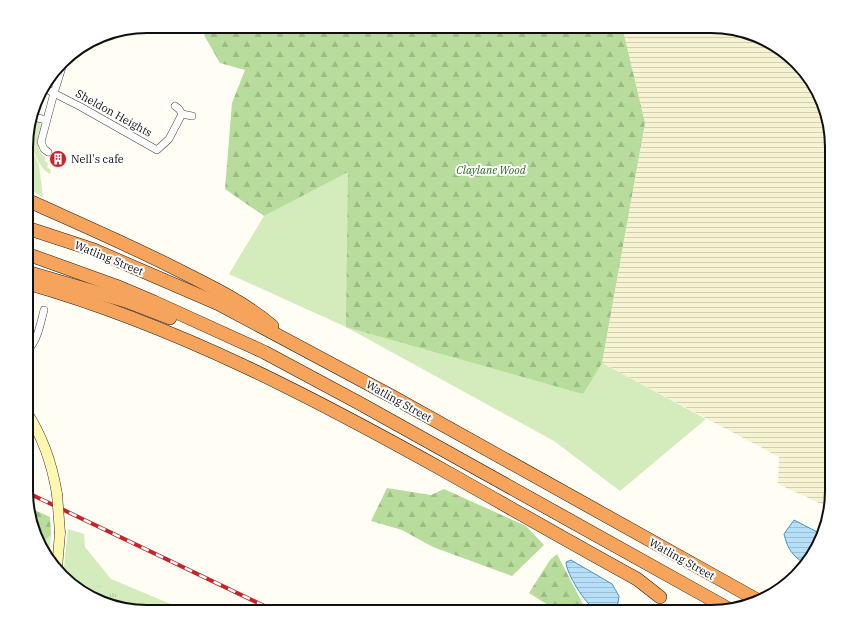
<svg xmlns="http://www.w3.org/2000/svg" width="858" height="638" font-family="'IBM Plex Serif',serif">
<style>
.farmland{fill:url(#farmland-rules)}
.grass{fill:#d4ebbc}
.forest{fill:url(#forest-firs)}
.park{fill:url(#park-tufts)}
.water{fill:url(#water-rules);stroke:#3d94d0}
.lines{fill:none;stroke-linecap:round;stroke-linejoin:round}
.street-casing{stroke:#434343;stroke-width:8}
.secondary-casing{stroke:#323232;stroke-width:11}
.highway-casing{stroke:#212121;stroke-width:14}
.street{stroke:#fff;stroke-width:7}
.secondary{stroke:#fff7af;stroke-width:10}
.highway{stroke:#f6a35b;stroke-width:13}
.rail-casing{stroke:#c4252b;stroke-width:4}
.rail{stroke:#fff;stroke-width:2.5;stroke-dasharray:8;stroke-linecap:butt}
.secondary-bridge-casing{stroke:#323232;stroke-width:11;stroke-linecap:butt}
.secondary-bridge{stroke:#fff7af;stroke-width:10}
.labels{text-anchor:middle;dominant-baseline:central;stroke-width:4;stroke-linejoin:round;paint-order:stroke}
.street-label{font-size:11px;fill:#101010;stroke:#fff}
.poi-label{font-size:11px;fill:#101010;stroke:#fff;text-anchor:start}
.park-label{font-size:11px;font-style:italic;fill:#2d6a1e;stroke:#fff}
.rim{fill:none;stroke:#101010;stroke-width:2}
</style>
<defs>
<pattern id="farmland-rules" width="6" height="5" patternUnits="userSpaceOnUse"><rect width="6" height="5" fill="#f6f3d3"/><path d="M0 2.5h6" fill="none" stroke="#d2cfb4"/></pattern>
<pattern id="forest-firs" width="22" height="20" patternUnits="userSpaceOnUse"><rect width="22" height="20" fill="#b7dc9b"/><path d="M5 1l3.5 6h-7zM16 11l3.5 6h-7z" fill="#9cbc84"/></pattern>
<pattern id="park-tufts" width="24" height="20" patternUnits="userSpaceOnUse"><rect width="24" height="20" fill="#d4ebbc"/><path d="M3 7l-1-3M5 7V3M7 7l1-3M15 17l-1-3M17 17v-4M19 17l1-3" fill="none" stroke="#b5c8a1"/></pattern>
<pattern id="water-rules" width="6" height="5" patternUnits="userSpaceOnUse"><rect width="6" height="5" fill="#b7dff7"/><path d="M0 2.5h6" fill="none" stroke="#9cbed3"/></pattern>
</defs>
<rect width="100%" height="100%" fill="#fffdf4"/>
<polygon class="farmland" points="622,26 718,26 757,35 790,56 820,94 832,147 832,499 830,508 778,484 779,457 602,363 645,123"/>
<g class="grass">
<polygon points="60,65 54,82 50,85 45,84"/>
<path d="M35 107 38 114 36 120C51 128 29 146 45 157V161L48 163 47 167 51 170 50 174C37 168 28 139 29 126 30 120 33 113 35 107Z"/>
<polygon points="28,129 32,150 39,165 43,197 27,188"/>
<polygon points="348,171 582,394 602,363 706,419 620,491 554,441 346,327 229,274 264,216"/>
<polygon points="68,529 84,534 85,547 111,579 190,612 140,612 101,603 68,582 63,576"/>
<polygon points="51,535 49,559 38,543 41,544"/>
</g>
<g class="forest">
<polygon points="213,26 622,26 645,123 602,363 583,394 346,327 348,172 264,216 225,189 232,103 245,70 220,63 204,35"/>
<polygon points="387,488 431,495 444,489 526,526 544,545 512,576 433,547 402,530 371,521"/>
<polygon points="28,507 50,517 51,535 41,544 38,543"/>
<polygon points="557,554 587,612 559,612 529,593 550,560"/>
</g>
<polygon class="park" points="67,581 110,588 167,612 140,612 101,603"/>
<g class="water">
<path d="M794 520 823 535 806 565C792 555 788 550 784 534Z"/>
<path d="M571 560 612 584 619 596 618 603 614 608C608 610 601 612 595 609 586 605 566 573 566 562Z"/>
</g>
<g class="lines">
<g class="street-casing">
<g id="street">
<polyline points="42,87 81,107 157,150 169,139 182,114 179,109 175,106"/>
<polyline points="182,114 192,116"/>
<polyline points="38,118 46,120"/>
<polyline points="48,152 44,149 41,142 54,93 64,61"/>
<path d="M27 351C38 340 40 325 44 310"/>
</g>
</g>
<g class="secondary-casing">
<g id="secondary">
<path d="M26 411C43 437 52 463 57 494"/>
<polyline points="57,568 60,533"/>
</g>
</g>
<g class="highway-casing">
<g id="highway">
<path d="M27 200C80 224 134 247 186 274 216 289 246 304 272 326"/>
<polyline points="27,228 94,250 219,304 393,397 759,601"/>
<polyline points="27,254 116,286 154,302 264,352 359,403 727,608"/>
<polyline points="27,272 126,301 170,318"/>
<path d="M27 283C178 326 316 399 452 475 514 510 575 545 637 579L660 597"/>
</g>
</g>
<use href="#street" class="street"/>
<use href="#secondary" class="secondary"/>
<use href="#highway" class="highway"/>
<g class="rail-casing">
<polyline id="rail" points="26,492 277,612"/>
</g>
<use href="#rail" class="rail"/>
<g class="secondary-bridge-casing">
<polyline id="secondary-bridge" points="57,494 60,533"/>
</g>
<use href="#secondary-bridge" class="secondary-bridge"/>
</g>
<defs>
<g id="building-disc" transform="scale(0.9)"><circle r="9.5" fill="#c4252b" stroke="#fff"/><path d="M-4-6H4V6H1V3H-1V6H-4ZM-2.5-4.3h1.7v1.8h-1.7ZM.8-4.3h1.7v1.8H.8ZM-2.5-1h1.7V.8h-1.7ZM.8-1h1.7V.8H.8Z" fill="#fff"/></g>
</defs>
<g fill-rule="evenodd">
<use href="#building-disc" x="58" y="159"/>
</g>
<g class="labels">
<g class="street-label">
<text transform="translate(114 113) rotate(29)">Sheldon Heights</text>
<text transform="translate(109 258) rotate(22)">Watling Street</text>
<text transform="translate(399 401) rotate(29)">Watling Street</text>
<text transform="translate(682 559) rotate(29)">Watling Street</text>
</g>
<g class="poi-label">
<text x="71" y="159">Nell's cafe</text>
</g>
<g class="park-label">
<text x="491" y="170">Claylane Wood</text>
</g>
</g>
<path d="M0 0H858V638H0ZM147 33H711A114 114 0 0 1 825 147V491A114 114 0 0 1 711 605H147A114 114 0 0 1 33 491V147A114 114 0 0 1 147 33Z" fill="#fff" fill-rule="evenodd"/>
<path class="rim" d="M147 33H711A114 114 0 0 1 825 147V491A114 114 0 0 1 711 605H147A114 114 0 0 1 33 491V147A114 114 0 0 1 147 33Z"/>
</svg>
